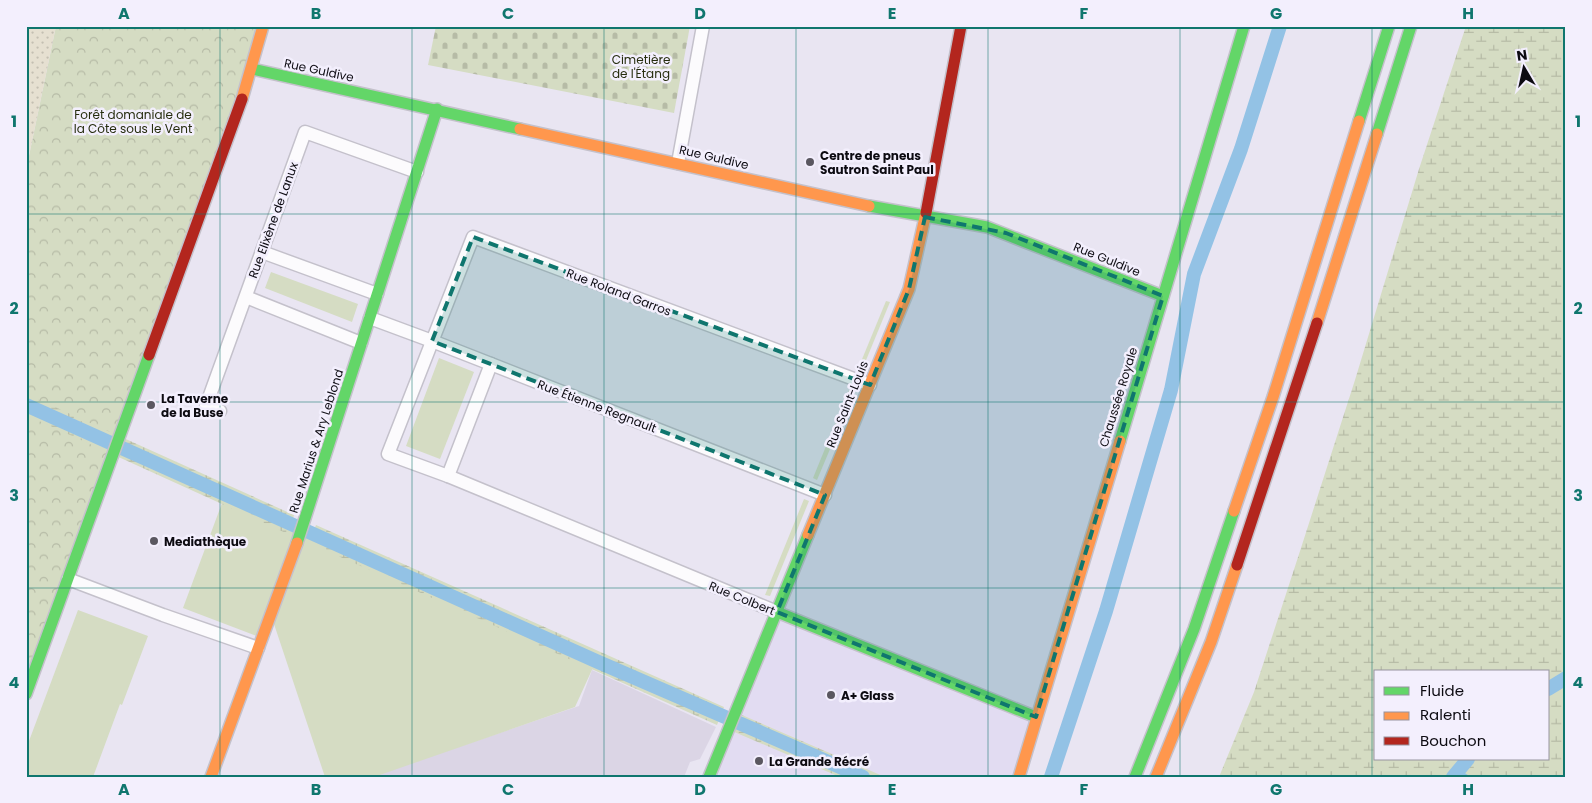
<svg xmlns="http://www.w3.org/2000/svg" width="1592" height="803" font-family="Poppins,sans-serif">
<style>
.built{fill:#e2dcf2}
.education{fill:#dbd5e5}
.grass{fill:#d5dcc3}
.forest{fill:url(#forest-crowns)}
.wetland{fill:url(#wetland-marsh);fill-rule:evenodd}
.sand{fill:url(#sand-dots)}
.cemetery{fill:url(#cemetery-stones)}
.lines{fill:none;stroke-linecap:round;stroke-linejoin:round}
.stream{stroke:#93c2e5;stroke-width:4}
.canal{stroke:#93c2e5;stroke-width:14}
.street-casing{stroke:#c4c1cb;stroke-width:15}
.fast-casing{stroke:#c4c1cb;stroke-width:14}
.slow-casing{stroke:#c4c1cb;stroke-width:14}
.jam-casing{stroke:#c4c1cb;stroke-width:14}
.street{stroke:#fcfbfd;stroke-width:12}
.fast{stroke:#63d668;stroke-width:11}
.slow{stroke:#ff974d;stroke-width:11}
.jam{stroke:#b3261e;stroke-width:11}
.marked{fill:#0f766e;fill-opacity:0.2;stroke:#0f766e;stroke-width:4;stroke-dasharray:10 6;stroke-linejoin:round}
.grid{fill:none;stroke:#0f766e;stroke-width:1;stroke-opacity:0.55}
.poi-dot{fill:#5a5760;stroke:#f3effd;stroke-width:2}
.labels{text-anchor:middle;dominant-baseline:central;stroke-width:5;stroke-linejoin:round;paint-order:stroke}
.park-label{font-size:12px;fill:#262d0e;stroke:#f3effd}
.street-label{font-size:12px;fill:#0d0b12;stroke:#f3effd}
.poi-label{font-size:12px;font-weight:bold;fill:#0d0b12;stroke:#f3effd;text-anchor:start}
.neatline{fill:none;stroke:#0f766e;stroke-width:2}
.grid-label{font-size:16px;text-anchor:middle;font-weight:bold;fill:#0f766e}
</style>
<defs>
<pattern id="forest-crowns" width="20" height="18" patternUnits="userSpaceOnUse" patternTransform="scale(1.25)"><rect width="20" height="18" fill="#d5dcc3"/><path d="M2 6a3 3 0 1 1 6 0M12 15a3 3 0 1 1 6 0" fill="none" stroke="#b6bba6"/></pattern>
<pattern id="wetland-marsh" width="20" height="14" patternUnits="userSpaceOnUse" patternTransform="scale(1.25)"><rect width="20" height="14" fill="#d5dcc3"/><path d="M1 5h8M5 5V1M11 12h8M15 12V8" fill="none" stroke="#b6bba6"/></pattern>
<pattern id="sand-dots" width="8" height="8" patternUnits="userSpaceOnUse" patternTransform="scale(1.25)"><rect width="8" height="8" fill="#e6e0d1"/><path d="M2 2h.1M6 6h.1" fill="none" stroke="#c4bfb2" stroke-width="1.8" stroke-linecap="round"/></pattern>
<pattern id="cemetery-stones" width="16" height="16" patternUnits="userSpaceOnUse" patternTransform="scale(1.25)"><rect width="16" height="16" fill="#d5dcc3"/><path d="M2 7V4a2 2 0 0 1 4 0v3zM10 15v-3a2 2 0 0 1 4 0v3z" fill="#b6bba6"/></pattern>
</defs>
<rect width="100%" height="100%" fill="#e9e5f2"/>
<polygon class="built" points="925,217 942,219 1163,296 1019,777 709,777 870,385"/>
<polygon class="education" points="592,670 716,727 700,759 690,762 684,777 370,777 579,706"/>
<g class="grass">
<polygon points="271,272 358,304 352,322 265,288"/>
<polygon points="886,301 890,302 862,370 858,369"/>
<polygon points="439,358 474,372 440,459 406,446"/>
<polygon points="849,390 854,392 817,480 813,478"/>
<polygon points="225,495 596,661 575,707 374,777 325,777 271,615 262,638 183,608"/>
<polygon points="804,499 809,501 770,596 765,595"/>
<polygon points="78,610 148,636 122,705 120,704 93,777 26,777 26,749"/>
</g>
<polygon class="forest" points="56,26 257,26 252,69 26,694 26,170"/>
<g class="wetland">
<path d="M1466 26H1566V777H1219L1254 692 1301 548 1355 380 1419 169ZM1376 672H1548V759H1376Z"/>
<polygon points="26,394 294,515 288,534 26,415"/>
<polygon points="316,525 724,707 717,725 309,543"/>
<polygon points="742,715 885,777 840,777 732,731 744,726"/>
</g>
<polygon class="sand" points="26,26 56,26 26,170"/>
<polygon class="cemetery" points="436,26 690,26 674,113 428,65"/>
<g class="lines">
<polyline class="stream" points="1458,771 1467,777"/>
<g class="canal">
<polyline points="26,405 596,661 863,777"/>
<polyline points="1548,689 1566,678"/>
<polyline points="1051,777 1106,611 1171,390 1194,274 1241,149 1280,26"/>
<polyline points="1453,777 1468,759"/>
</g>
<g class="street-casing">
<g id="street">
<polyline points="678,163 703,26"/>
<polyline points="262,252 377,294"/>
<polyline points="246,297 361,343"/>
<polyline points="370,318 432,341 825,495"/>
<polyline points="220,411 206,406 305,132 417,172"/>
<polyline points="448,476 491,364"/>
<polyline points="68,579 163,615 258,648"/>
<polyline points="777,612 448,476 388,454 473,237 870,385"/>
</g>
</g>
<g class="fast-casing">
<g id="fast">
<polyline points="252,69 520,129"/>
<polyline points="1359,121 1389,26"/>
<polyline points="1377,134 1411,26"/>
<polyline points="869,206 987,227 1163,296"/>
<polyline points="1120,441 1244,26"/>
<polyline points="297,543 437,109"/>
<polyline points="777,612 1036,717"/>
<polyline points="26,694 149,355"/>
<polyline points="709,777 808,535"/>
<polyline points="1135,777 1194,629 1234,511"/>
</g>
</g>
<g class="slow-casing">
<g id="slow">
<polyline points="242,99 263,26"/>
<polyline points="520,129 869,206"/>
<polyline points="1317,323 1377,134"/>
<polyline points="1234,511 1273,397 1359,121"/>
<polyline points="808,535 909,289 926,213"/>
<polyline points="211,777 297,543"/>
<polyline points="1019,777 1120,441"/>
<polyline points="1156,777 1211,642 1237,565"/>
</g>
</g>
<g class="jam-casing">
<g id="jam">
<polyline points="926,213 961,26"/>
<polyline points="149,355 242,99"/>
<polyline points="1237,565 1317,323"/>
</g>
</g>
<use href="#street" class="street"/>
<use href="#fast" class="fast"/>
<use href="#slow" class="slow"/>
<use href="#jam" class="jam"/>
</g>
<path class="marked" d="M925 217 1006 233 1163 296 1036 717 777 612 825 495 432 341 473 237 870 385 909 289Z"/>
<path class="grid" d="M220 26V777M412 26V777M604 26V777M796 26V777M988 26V777M1180 26V777M1372 26V777M26 214H1566M26 402H1566M26 588H1566"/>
<g class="poi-dot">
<circle cx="810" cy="162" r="5"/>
<circle cx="151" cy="405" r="5"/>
<circle cx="154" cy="541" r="5"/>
<circle cx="831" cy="695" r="5"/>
<circle cx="759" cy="761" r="5"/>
</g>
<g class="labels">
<g class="park-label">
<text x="641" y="59">Cimetière<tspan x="641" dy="14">de l'Étang</tspan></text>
<text x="133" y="114">Forêt domaniale de<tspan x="133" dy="14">la Côte sous le Vent</tspan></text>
</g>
<g class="street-label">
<text transform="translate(319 70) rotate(12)">Rue Guldive</text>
<text transform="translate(714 157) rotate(13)">Rue Guldive</text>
<text transform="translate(273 220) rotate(-70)">Rue Elixène de Lanux</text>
<text transform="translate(1107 259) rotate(22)">Rue Guldive</text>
<text transform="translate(619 292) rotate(21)">Rue Roland Garros</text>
<text transform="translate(1118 397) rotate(-73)">Chaussée Royale</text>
<text transform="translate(847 404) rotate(-68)">Rue Saint-Louis</text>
<text transform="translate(597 406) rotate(21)">Rue Étienne Regnault</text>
<text transform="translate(316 441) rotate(-72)">Rue Marius &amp; Ary Leblond</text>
<text transform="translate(742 598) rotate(22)">Rue Colbert</text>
</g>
<g class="poi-label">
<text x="820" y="155">Centre de pneus<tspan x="820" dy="14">Sautron Saint Paul</tspan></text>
<text x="161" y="398">La Taverne<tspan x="161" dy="14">de la Buse</tspan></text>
<text x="164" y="541">Mediathèque</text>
<text x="841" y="695">A+ Glass</text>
<text x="769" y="761">La Grande Récré</text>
</g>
</g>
<rect width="1592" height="803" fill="none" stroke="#f3effd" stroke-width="55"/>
<rect x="1374" y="670" width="175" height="90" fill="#f3effd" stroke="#97949f"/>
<rect x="1384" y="687" width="25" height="8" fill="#63d668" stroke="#97949f"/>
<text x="1420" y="696" font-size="15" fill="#0d0b12">Fluide</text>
<rect x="1384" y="712" width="25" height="8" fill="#ff974d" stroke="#97949f"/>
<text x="1420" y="720" font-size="15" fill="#0d0b12">Ralenti</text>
<rect x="1384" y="737" width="25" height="8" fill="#b3261e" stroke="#97949f"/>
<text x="1420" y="746" font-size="15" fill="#0d0b12">Bouchon</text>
<g transform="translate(1524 68) rotate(351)" stroke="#f3effd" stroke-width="4" paint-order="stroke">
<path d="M0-4L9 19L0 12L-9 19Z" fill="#0d0b12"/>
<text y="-8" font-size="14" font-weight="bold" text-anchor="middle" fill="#0d0b12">N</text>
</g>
<rect x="28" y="28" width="1536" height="748" class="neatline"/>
<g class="grid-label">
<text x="124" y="19">A</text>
<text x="316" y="19">B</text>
<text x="508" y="19">C</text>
<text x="700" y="19">D</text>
<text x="892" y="19">E</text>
<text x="1084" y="19">F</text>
<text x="1276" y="19">G</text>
<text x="1468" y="19">H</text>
<text x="14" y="127">1</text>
<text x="1578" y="127">1</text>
<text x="14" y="314">2</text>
<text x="1578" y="314">2</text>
<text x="14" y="501">3</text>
<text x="1578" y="501">3</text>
<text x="14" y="688">4</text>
<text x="1578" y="688">4</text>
<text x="124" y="795">A</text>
<text x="316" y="795">B</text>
<text x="508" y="795">C</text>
<text x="700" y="795">D</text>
<text x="892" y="795">E</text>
<text x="1084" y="795">F</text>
<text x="1276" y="795">G</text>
<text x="1468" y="795">H</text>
</g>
</svg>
